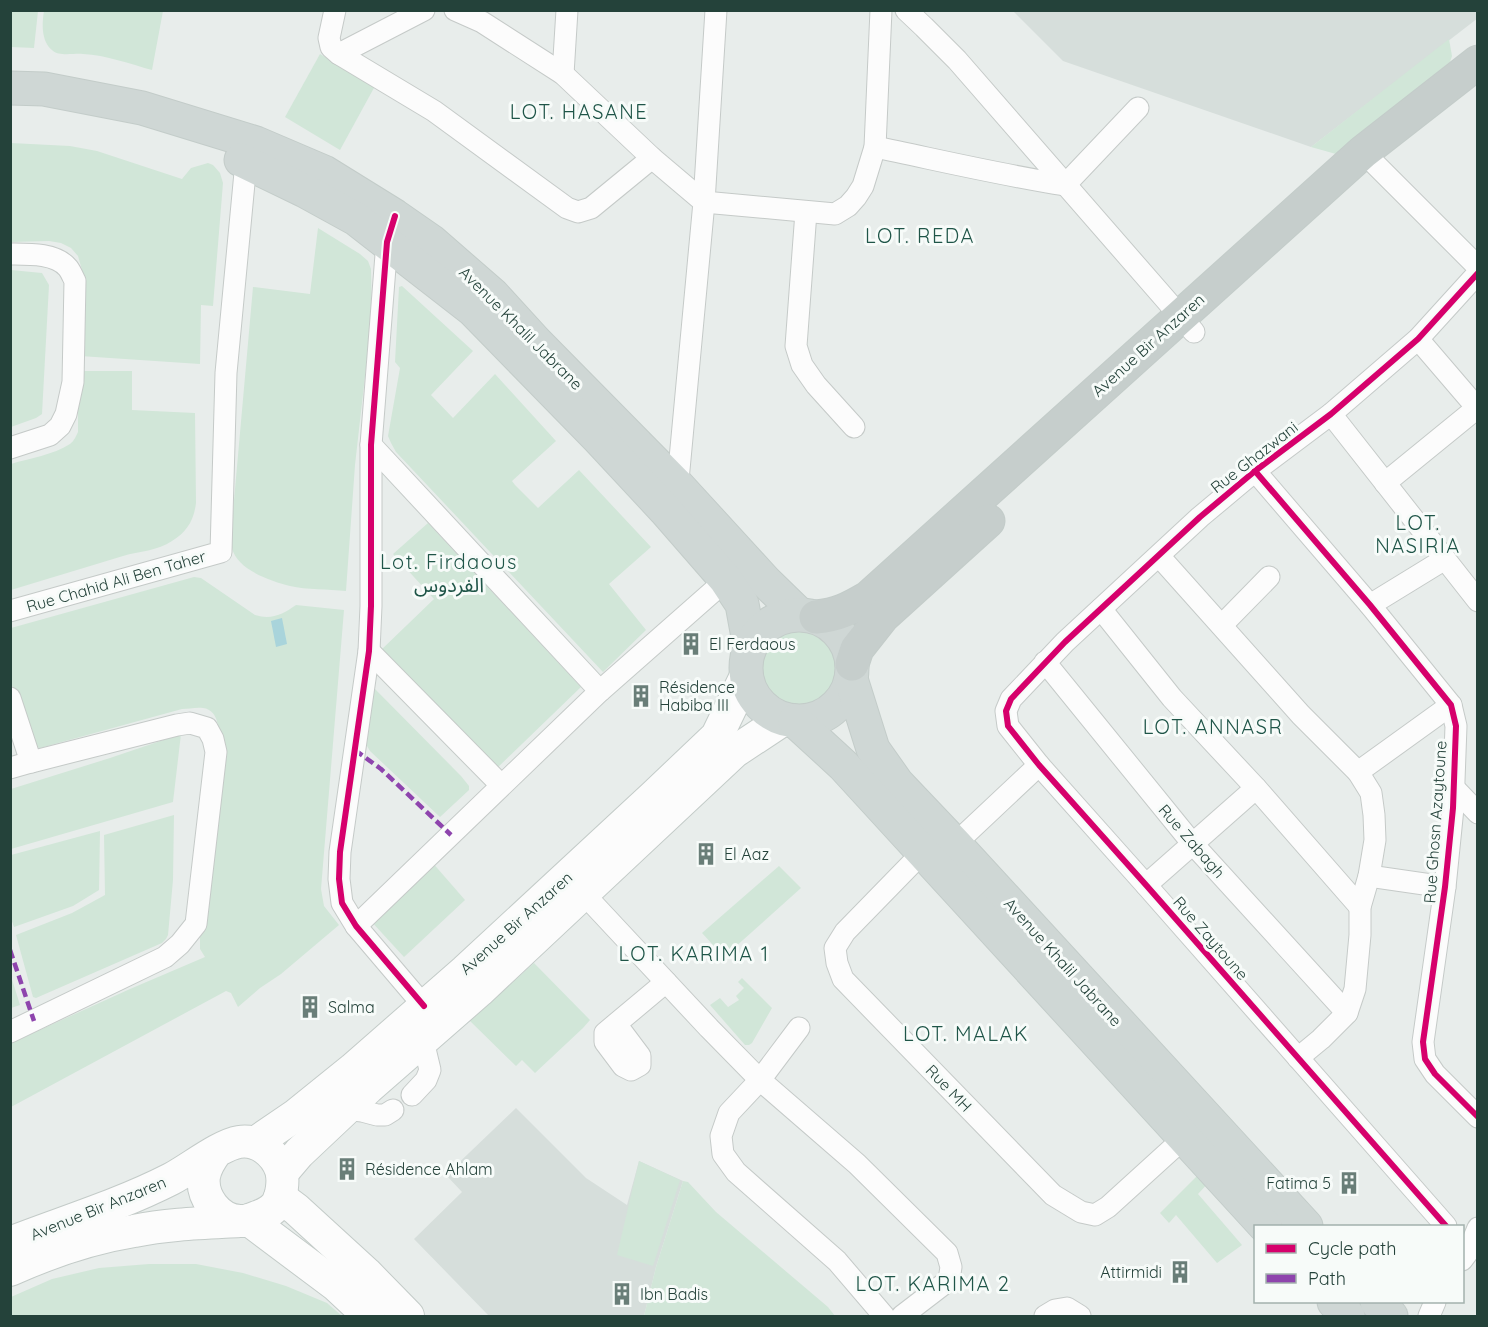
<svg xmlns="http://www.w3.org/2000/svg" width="1488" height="1327" font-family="Quicksand,'Noto Sans Arabic',sans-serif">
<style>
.built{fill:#d6dedb}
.green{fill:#d1e6d8}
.water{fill:#a9d4db}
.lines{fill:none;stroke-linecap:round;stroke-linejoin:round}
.minor-casing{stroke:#c5cac8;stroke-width:23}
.secondary-casing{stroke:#c3cbc8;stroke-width:34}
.primary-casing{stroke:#c3ccc9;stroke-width:35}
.trunk-casing{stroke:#c3ccc9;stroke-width:35}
.minor{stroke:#fcfcfc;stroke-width:21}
.secondary{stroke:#fcfcfc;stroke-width:32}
.primary{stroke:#cfd7d5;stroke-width:33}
.trunk{stroke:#c6cecc;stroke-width:33}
.quiet{stroke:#8e44ad;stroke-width:4.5;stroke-dasharray:9 4.5;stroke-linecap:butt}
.cycleway-casing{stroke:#f7fbf9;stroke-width:10}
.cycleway{stroke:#d6006c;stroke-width:6}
.labels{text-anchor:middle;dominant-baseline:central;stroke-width:6;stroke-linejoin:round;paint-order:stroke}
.street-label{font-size:16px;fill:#24423a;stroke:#f7fbf9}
.poi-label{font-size:16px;fill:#24423a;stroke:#f7fbf9;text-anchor:start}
.quarter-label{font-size:20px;letter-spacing:1.5px;fill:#1f5548;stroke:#f7fbf9}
</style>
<rect width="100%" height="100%" fill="#e8edeb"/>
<g class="built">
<polygon points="1477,10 1478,18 1311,147 1063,61 1013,11"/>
<polygon points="516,1108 586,1178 627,1205 639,1161 683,1181 656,1267 644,1316 489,1316 414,1239 462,1192 446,1175"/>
</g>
<g class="green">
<polygon points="10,11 38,11 34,48 11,47"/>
<path d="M44 11H163L152 70C130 64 106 55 83 54 74 53 59 57 52 50 41 41 42 23 44 11Z"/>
<polygon points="1449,39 1452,56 1450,62 1336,154 1311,147"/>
<polygon points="320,54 375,86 340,150 285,117"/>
<polygon points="11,143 70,146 97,151 182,179 191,168 208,163 213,165 220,173 223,183 213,306 201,305 200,364 80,356 82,270 78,256 71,248 61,243 49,241 11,242"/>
<path d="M318 228 360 254 368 261 371 269 372 314 355 465 346 591C328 589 307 590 290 586 271 581 237 570 232 548 231 544 232 539 231 534L253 287 310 294Z"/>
<polygon points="11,270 42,273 49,285 42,414 36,418 11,427"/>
<polygon points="402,286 473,351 431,395 453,418 495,374 556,441 512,481 515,485 538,508 579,470 651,547 609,584 646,630 603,672 396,452 391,443 388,436 400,368 395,362 399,287"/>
<path d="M78 371H132V410L195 413 196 503C194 520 187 532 172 541 158 551 139 551 123 556 86 567 48 579 11 590V464C30 458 53 455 70 444 74 441 76 436 78 432Z"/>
<polygon points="428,523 581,687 494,771 380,651 434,599 393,554"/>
<path d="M194 577 201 578 255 615C271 620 282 615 296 605L344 610 321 889 324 906 339 925 281 974 260 988 238 1007 231 993 226 991 11 1107V1043L130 989 205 957 200 949V926L220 746C219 733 220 710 203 708 196 707 189 709 182 709L40 748 35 747 28 737 11 682V628Z"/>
<path d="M791 624C798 625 812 624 819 627 839 635 847 674 837 692 832 700 819 707 810 709 785 715 765 705 757 680 756 674 754 667 755 662 756 658 759 653 761 649 765 641 770 633 778 629 782 627 787 626 791 624Z"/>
<polygon points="369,683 461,776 469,786 469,790 440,817 370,751 364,741"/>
<polygon points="181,734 173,802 11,849 11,789 110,758"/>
<polygon points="174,815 173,880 168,935 166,939 162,943 36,998 33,997 16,935 72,913 105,895 104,835"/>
<polygon points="100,831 99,890 73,906 14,927 10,916 11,855"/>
<polygon points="431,861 465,900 404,957 370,920"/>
<polygon points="779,866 801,888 724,957 702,933"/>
<polygon points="534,963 590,1020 583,1028 535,1073 522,1060 516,1066 470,1021"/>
<polygon points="10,973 20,1005 11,1008 10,1008"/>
<polygon points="742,978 772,1008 752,1043 749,1045 745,1045 710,1005 720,998 728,1007 739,1000 736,996 744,988 738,982"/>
<polygon points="639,1161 680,1180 653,1266 617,1255"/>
<polygon points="1200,1173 1209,1182 1198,1194 1242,1245 1217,1263 1176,1215 1169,1223 1160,1213"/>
<polygon points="683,1181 688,1182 716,1212 828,1307 835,1316 644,1316 656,1267"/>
<polygon points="149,1264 196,1264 243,1273 286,1286 327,1303 342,1316 11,1316 11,1297 52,1279 99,1268"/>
</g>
<polygon class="water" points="282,618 287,644 276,647 271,621"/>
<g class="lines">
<g class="minor-casing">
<g id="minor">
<polyline points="335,10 329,38 331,47 339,54 434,111 567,208 578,212 591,208 652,158"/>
<polyline points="455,10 482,22 563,74 652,158 704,202 835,214 848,206 856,197 863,186 875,147 881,10"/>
<polyline points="906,10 924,27 957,60 1194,332"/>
<polyline points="339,54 424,10"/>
<polyline points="563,74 567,10"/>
<path d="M875 147C938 160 1001 175 1065 185L1138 108"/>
<polyline points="1363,152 1478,267"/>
<polyline points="806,212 796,346 802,365 816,385 854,427"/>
<polyline points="390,235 387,242 371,445 371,606 369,651 340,852 339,879 342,903 356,926 424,1006"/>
<path d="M10 254C28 254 56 253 68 268 71 272 73 277 75 281L73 382 66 414 60 426 50 435 10 448"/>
<polyline points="1418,339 1478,409"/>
<polyline points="1331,414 1478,601"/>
<polyline points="371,445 600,691"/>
<polyline points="1255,471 1370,605 1451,705 1456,726 1453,808 1445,887 1423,1042 1425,1059 1435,1074 1478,1117"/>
<polyline points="1385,483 1477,408"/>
<polyline points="677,491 704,202 716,10"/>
<polyline points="1159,556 1301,715 1358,772 1371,793 1374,815 1375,840 1369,876 1360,907 1360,935 1355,989 1347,1013 1321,1039 1298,1058"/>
<polyline points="1370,605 1445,559"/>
<polyline points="1101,609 1172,698 1256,788 1360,907"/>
<polyline points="10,611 221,552 226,373 246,162 250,155"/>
<polyline points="1222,625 1269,577"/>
<polyline points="369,651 501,785"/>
<polyline points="1045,662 1192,843 1347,1013"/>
<polyline points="10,698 31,762"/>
<polyline points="10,768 31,762 177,725 190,723 207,728 213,739 216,752 196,924 180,944 165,957 10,1032"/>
<polyline points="1358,772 1451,705"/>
<polyline points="1454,788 1478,813"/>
<polyline points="955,844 1039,765"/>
<polyline points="923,852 845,932 835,948 837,963 843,979 1053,1195 1081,1212 1095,1215 1108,1207 1184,1138"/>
<polyline points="1369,876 1445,887"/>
<polyline points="1146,885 1256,788"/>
<polyline points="583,893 709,1028 760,1080 857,1164 947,1253 951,1267 949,1280 902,1316"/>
<polyline points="356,926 600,691 726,580"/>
<polyline points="616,1024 640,1056 640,1065 631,1070 623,1066 605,1042 605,1033 666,982"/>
<polyline points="799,1028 760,1080 729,1113 721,1136 723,1154 736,1172 837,1261 884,1316"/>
<polyline points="412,1095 426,1080 430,1070 425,1049 426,1037"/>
<polyline points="346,1109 362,1111 377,1115 385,1115 393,1110"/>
<polyline points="1446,1226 1146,885 1039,765 1008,726 1006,711 1011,699 1065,642 1200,517 1255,471 1331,414 1418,339 1478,273"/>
<polyline points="1462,1260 1468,1252 1478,1228"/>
<polyline points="1045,1316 1055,1310 1067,1308 1080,1316"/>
<polyline points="1429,1316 1435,1302"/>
</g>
</g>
<g class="secondary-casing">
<g id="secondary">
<polyline points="255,1143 296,1115 353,1069 465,971 654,796 717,736 746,676"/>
<polyline points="282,1173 299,1153 368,1088 479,991 734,752 784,719"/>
<polyline points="280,1197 296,1209 366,1273 408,1316"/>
<polyline points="249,1220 337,1286 369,1316"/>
<path d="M10 1243C64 1222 120 1205 171 1179 190 1169 220 1145 239 1142 258 1139 275 1153 281 1170 284 1180 282 1197 276 1205 271 1212 265 1214 257 1217 252 1219 245 1222 240 1221 218 1220 201 1197 204 1176 206 1166 210 1160 216 1152"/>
<path d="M10 1270C50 1252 91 1238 134 1231 168 1224 204 1223 240 1221"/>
</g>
</g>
<g class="primary-casing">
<g id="primary">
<polyline points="10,88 44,89 142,108 256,143 324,172 395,216 431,241 493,295 535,341 678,486 765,581 799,614"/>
<polyline points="241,160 305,191 356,219 473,310 599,439 665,510 726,580 742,604 750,648"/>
<circle cx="799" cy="668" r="53"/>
<polyline points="851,679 873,749 897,783 955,844 1306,1226"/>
<polyline points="795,721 843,765 1265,1226"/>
<polyline points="1334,1302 1348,1316"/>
<polyline points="1377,1302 1391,1316"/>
</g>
</g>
<g class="trunk-casing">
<g id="trunk">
<path d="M816 617C838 615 849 609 868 598L1363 152 1478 62"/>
<polyline points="852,664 857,649 883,616 988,521"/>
</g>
</g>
<use href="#minor" class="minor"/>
<use href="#secondary" class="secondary"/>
<use href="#primary" class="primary"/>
<use href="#trunk" class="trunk"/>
<g class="quiet">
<polyline points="355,750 381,769 451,835"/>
<polyline points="10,950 34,1021"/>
</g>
<g class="cycleway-casing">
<g id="cycleway">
<polyline points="395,216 387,242 371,445 371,606 369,651 340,852 339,879 342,903 356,926 424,1006"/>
<polyline points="1255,471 1370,605 1451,705 1456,726 1453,808 1445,887 1423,1042 1425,1059 1435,1074 1478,1117"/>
<polyline points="1446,1226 1146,885 1039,765 1008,726 1006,711 1011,699 1065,642 1200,517 1255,471 1331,414 1418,339 1478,273"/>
</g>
</g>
<use href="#cycleway" class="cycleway"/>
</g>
<defs>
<g id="building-bare" transform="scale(1.8)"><path d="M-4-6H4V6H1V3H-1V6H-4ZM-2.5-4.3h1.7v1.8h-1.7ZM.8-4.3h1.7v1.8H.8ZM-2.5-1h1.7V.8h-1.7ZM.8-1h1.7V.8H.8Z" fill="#697e78" stroke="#f7fbf9" stroke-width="2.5" paint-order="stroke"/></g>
</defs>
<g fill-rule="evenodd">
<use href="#building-bare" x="691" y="644"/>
<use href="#building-bare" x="641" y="696"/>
<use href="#building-bare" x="706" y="854"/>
<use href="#building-bare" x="310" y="1007"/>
<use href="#building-bare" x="347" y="1169"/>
<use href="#building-bare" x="1349" y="1183"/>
<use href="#building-bare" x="1180" y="1272"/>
<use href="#building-bare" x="622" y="1294"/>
</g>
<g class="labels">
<g class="street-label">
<text transform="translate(521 328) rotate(45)">Avenue Khalil Jabrane</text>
<text transform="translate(1148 345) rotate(-42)">Avenue Bir Anzaren</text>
<text transform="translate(1254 457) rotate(-38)">Rue Ghazwani</text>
<text transform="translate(116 581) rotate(-16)">Rue Chahid Ali Ben Taher</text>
<text transform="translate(1435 822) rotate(-86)">Rue Ghosn Azaytoune</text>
<text transform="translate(1192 841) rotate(49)">Rue Zabagh</text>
<text transform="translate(516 923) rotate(-42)">Avenue Bir Anzaren</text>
<text transform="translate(1211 938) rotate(49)">Rue Zaytoune</text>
<text transform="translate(1063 962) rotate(48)">Avenue Khalil Jabrane</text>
<text transform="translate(949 1088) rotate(46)">Rue MH</text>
<text transform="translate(98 1208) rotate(-22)">Avenue Bir Anzaren</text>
</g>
<g class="poi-label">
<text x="709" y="644">El Ferdaous</text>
<text x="659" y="687">Résidence<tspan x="659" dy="18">Habiba III</tspan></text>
<text x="724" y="854">El Aaz</text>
<text x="328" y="1007">Salma</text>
<text x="365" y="1169">Résidence Ahlam</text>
<text x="1331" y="1183" text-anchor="end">Fatima 5</text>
<text x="1162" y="1272" text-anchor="end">Attirmidi</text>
<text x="640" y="1294">Ibn Badis</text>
</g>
<g class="quarter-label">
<text x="579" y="111">LOT. HASANE</text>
<text x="920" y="235">LOT. REDA</text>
<text x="1418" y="522">LOT.<tspan x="1418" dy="23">NASIRIA</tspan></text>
<text x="449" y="561">Lot. Firdaous<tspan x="449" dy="23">الفردوس</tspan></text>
<text x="1213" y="726">LOT. ANNASR</text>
<text x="694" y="953">LOT. KARIMA 1</text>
<text x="966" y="1033">LOT. MALAK</text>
<text x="933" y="1283">LOT. KARIMA 2</text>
</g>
</g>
<rect width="1488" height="1327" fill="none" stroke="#24423a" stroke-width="24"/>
<rect x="1254" y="1225" width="210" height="78" fill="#f7fbf9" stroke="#a3b1ad" stroke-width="1.5"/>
<rect x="1266" y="1244" width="30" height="9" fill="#d6006c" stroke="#a3b1ad" stroke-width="1.5"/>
<text x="1308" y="1255" font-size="18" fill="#24423a">Cycle path</text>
<rect x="1266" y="1274" width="30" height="9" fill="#8e44ad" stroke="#a3b1ad" stroke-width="1.5"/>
<text x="1308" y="1285" font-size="18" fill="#24423a">Path</text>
</svg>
